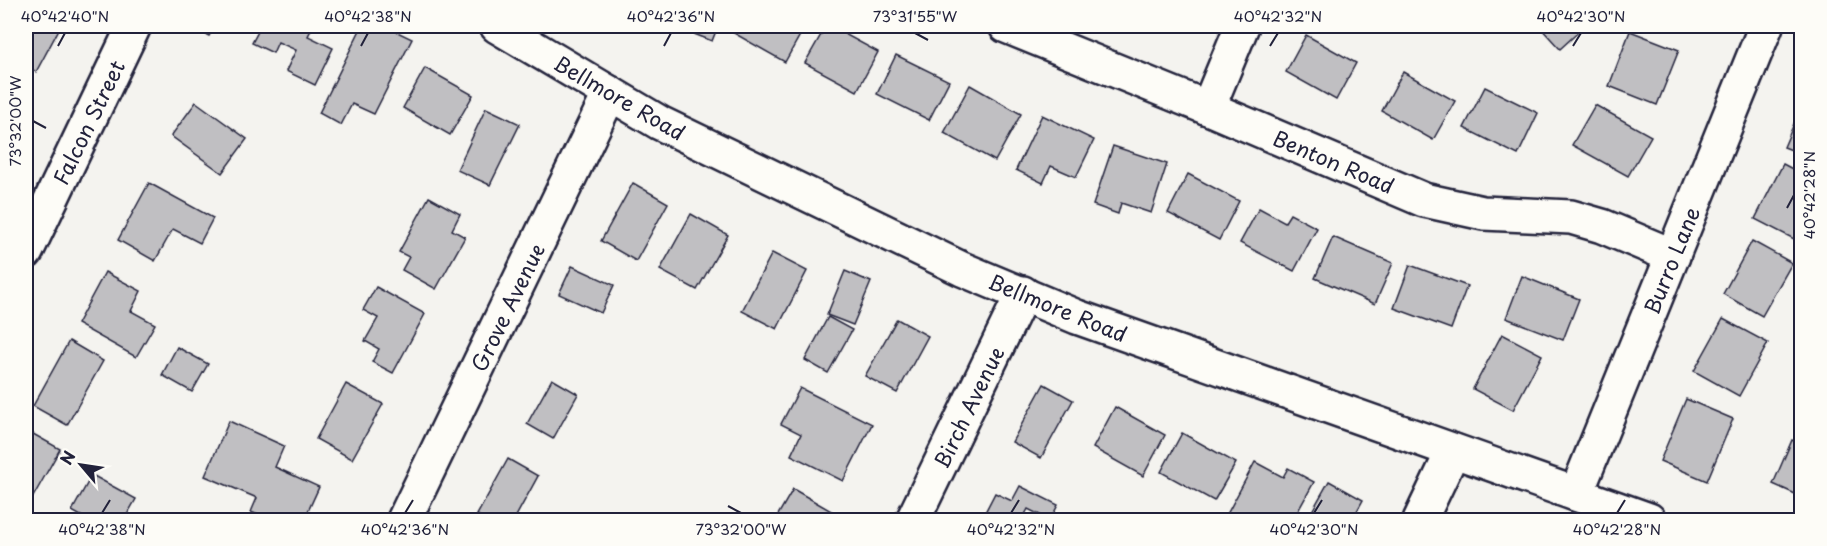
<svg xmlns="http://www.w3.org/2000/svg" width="1827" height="546" font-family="'Playpen Sans',sans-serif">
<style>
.building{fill:#c0bfc2;stroke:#22223b;stroke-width:1.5}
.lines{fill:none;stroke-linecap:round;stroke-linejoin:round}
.minor-casing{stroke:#22223b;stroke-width:38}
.major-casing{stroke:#22223b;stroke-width:38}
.minor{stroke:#fdfcf7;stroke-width:33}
.major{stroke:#fdfcf7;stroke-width:33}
.ticks{fill:none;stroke:#22223b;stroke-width:2}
.labels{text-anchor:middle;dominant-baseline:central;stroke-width:4.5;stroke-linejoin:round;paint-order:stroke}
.street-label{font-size:21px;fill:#22223b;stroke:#fdfcf7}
.neatline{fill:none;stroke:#22223b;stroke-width:2}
.ticks-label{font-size:15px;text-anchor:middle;fill:#22223b}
</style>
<rect width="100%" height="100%" fill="#f4f3ef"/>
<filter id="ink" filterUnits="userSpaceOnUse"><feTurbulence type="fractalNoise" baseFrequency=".0167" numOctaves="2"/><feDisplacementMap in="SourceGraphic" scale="12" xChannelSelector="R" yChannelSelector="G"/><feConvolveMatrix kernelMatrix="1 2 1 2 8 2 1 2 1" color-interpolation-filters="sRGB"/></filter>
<g filter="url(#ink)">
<g class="building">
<polygon points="26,26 53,26 59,29 36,72 26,66"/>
<polygon points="189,26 215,26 209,36"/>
<polygon points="261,26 313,26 308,36 333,48 315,85 286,71 296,50 278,42 273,53 252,43"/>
<polygon points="362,26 385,26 412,39 374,114 352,104 341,125 319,113"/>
<polygon points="686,26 718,26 712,41 684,30"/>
<polygon points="736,26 800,26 804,28 785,62 732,32"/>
<polygon points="826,26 830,26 878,52 857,91 805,63"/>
<polygon points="1539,26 1585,26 1560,49"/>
<polygon points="1630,31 1679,50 1657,105 1609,86"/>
<polygon points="1306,35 1356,63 1336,100 1286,72"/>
<polygon points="896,55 949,81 929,120 877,94"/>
<polygon points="425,68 473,95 450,135 403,108"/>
<polygon points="1403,72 1455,101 1433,140 1382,111"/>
<polygon points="970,85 1021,114 995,161 944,133"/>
<polygon points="1485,87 1538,113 1518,155 1464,128"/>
<polygon points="196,102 247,139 222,173 171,136"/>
<polygon points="1595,105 1651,136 1628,176 1572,145"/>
<polygon points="1802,105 1802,154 1784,147"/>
<polygon points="486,108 520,124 490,185 457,170"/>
<polygon points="1042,115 1094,140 1076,177 1051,166 1043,183 1016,170"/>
<polygon points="1113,146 1167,164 1151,213 1121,203 1118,214 1093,205"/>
<polygon points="1783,164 1802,174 1802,228 1796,240 1755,219"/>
<polygon points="1188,174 1239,201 1219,240 1168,213"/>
<polygon points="149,183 213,218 200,243 173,229 155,261 118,240"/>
<polygon points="633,183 668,203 636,261 601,241"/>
<polygon points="429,197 460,214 452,230 465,237 436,289 402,270 409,257 399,252"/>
<polygon points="1259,208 1285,222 1290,214 1317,228 1294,271 1240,243"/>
<polygon points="691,214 728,235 697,290 660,270"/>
<polygon points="1333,237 1393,263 1375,304 1315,278"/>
<polygon points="1752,241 1792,263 1762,316 1723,294"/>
<polygon points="772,253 807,271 777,329 742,311"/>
<polygon points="1410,265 1467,286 1451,329 1394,308"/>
<polygon points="572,266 614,285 601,313 559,294"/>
<polygon points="845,271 871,282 853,325 827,315"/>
<polygon points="105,272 141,291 131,311 155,324 136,357 77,324"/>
<polygon points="1522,276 1579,299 1563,340 1506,318"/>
<polygon points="376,287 425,314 393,373 372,362 379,349 365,341 378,318 363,310"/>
<polygon points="828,317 852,330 828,373 805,360"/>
<polygon points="897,319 928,336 897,393 865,376"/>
<polygon points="1723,319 1768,343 1739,396 1694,371"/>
<polygon points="1502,334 1542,355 1513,410 1473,389"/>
<polygon points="69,341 103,361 67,425 33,406"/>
<polygon points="177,347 208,364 192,392 162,375"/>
<polygon points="552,379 578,394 553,439 527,424"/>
<polygon points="346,384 383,404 352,459 316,439"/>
<polygon points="1044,384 1073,400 1041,458 1012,442"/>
<polygon points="800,388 872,424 843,481 791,455 801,434 781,424"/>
<polygon points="1686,399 1733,419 1707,481 1660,461"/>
<polygon points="1115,407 1165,435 1143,476 1093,448"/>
<polygon points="229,421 284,446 275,467 319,487 304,520 271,520 251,512 257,498 205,476"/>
<polygon points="26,430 60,449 33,497 26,492"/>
<polygon points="1182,433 1236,463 1214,501 1161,472"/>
<polygon points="1792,440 1802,444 1802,497 1773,484"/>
<polygon points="508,459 538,476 514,520 486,520 477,515"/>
<polygon points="1255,462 1283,477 1288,468 1314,482 1293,520 1266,520 1259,517 1257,520 1230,520 1225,518"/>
<polygon points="92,475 136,499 124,520 88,520 72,511"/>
<polygon points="1329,481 1363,500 1352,520 1307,520"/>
<polygon points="1020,486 1058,505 1050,520 1028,509 1022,520 981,520 995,493 1012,501"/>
<polygon points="793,489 840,516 838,520 775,520"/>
</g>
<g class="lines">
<g class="minor-casing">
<g id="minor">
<polyline points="1006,26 1208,108 1424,200 1483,213 1571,217 1602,226 1673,256"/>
<polyline points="1208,108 1242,26"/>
<polyline points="26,252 134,26"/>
<polyline points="1576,494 1766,26"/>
<polyline points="404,520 610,93"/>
<polyline points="913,520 1023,293"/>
<polyline points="1420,520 1453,451"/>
</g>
</g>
<g class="major-casing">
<polyline id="major" points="497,26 660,123 962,269 1077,317 1649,520"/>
</g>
<use href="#minor" class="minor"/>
<use href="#major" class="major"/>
</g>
</g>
<path class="ticks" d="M915 33 928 40M58 46 65 33M361 46 368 33M664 46 671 33M1270 46 1278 33M1573 46 1581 33M33 121 46 128M1787 208 1794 195M728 506 741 513M102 513 110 500M405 513 413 500M1011 513 1019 500M1314 513 1322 500M1617 513 1625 500"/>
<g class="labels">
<g class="street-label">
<text transform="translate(620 97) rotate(30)">Bellmore Road</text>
<text transform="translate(88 122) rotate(-64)">Falcon Street</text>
<text transform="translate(1334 161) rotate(23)">Benton Road</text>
<text transform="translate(1671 260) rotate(-68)">Burro Lane</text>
<text transform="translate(507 307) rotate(-64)">Grove Avenue</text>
<text transform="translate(1058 307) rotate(22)">Bellmore Road</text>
<text transform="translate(968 407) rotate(-64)">Birch Avenue</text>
</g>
</g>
<rect width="1827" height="546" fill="none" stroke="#fdfcf7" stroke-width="66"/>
<g transform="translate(81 465) rotate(299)" stroke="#fdfcf7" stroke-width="4.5" paint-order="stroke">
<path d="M0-4.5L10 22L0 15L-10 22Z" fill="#22223b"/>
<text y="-9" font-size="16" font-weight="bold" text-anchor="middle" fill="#22223b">N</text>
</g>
<rect x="33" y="33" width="1761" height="480" class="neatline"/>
<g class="ticks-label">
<text x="65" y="22">40°42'40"N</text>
<text x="368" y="22">40°42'38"N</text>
<text x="671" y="22">40°42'36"N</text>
<text x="915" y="22">73°31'55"W</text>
<text x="1278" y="22">40°42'32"N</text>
<text x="1581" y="22">40°42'30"N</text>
<text transform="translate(16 121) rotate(-90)" y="5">73°32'00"W</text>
<text transform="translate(1810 195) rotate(-90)" y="5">40°42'28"N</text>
<text x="102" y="535">40°42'38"N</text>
<text x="405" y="535">40°42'36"N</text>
<text x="741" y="535">73°32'00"W</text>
<text x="1011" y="535">40°42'32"N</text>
<text x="1314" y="535">40°42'30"N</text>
<text x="1617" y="535">40°42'28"N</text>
</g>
</svg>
